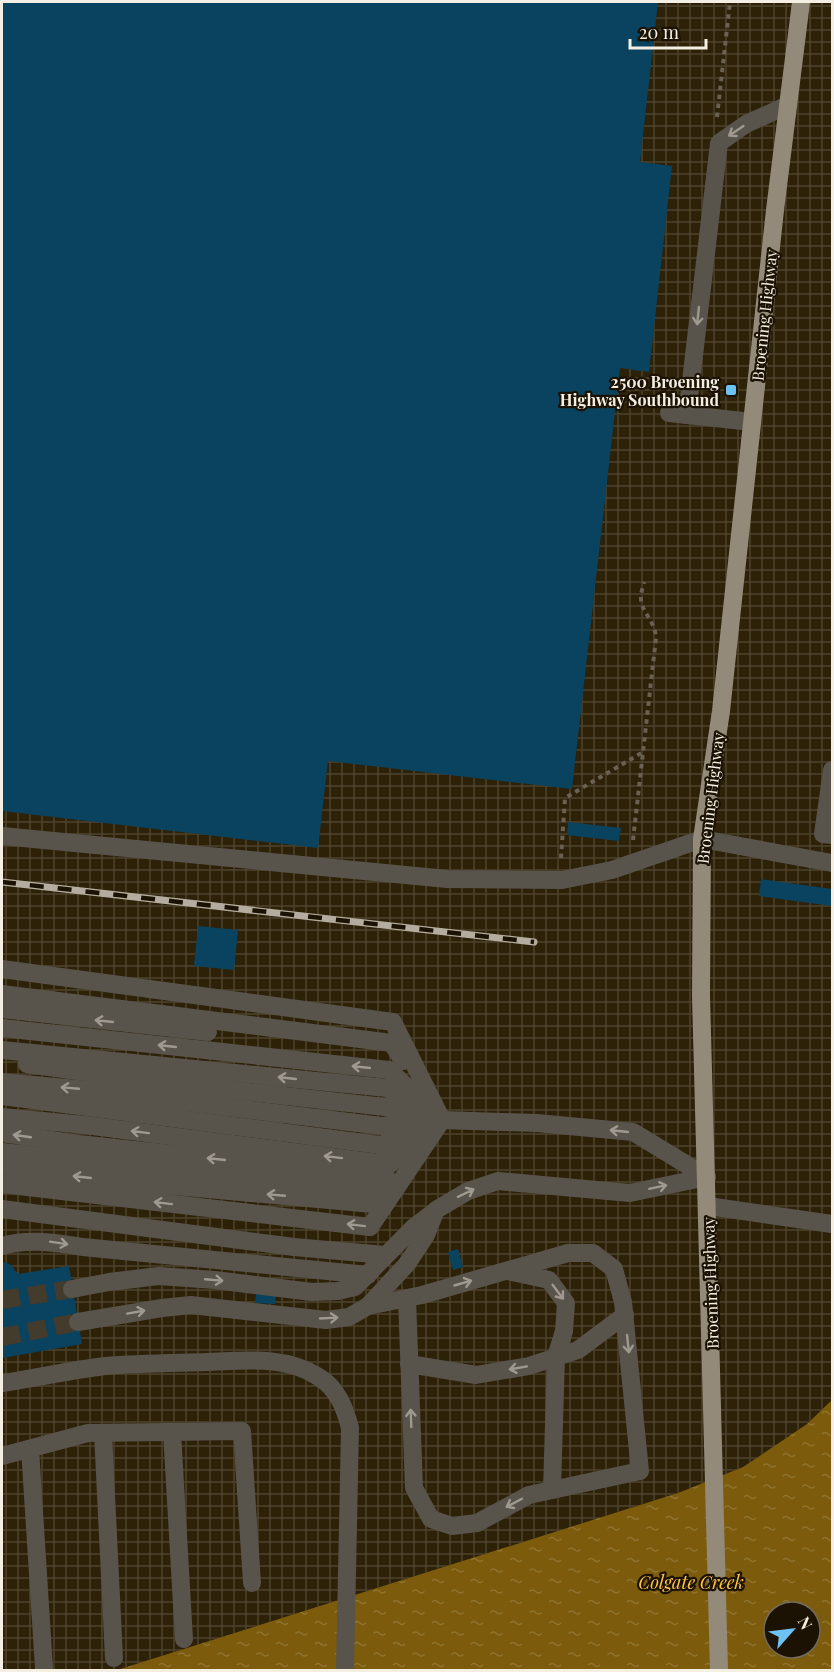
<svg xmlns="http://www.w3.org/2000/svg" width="834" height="1672" font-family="'Playfair Display',serif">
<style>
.industrial{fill:url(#industrial-grid)}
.water{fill:url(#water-ripples);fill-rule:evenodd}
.building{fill:#0a4360}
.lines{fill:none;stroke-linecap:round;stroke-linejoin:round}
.minor-tunnel{stroke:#433b2b;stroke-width:18;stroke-dasharray:18 9;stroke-linecap:butt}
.path{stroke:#696151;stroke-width:4;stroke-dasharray:4.5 4.5;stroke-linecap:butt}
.minor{stroke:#58534b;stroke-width:18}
.major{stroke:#938a79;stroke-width:18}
.rail-casing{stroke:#b4ad9f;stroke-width:7}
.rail{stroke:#1b1203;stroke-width:4.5;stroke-dasharray:14;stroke-linecap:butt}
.oneway{stroke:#9f998f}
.poi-dot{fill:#6ec2f3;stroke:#1b1203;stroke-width:2}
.labels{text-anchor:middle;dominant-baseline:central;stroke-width:4.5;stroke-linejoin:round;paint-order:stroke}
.street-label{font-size:16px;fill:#f5efe3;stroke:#1b1203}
.poi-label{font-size:16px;font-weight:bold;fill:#f5efe3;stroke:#1b1203;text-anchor:end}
.water-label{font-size:18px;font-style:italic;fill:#fec345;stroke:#1b1203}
</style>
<defs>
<pattern id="industrial-grid" width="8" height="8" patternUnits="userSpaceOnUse" patternTransform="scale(1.5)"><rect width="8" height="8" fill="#2d2108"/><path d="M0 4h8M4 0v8" fill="none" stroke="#4c422c"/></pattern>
<pattern id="water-ripples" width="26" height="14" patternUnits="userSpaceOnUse" patternTransform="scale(1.5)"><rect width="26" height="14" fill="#7c5c0c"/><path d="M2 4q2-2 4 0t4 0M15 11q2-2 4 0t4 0" fill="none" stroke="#8f742f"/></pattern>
</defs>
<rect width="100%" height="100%" fill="#241b0a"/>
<polygon class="industrial" points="2,2 832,2 832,1400 807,1424 743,1467 678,1493 117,1670 2,1670"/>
<path class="water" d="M832 1400V1670H117L678 1493 743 1467 807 1424ZM774 1612H810V1648H774Z"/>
<g class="building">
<polygon points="2,2 658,2 640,162 672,166 649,372 620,368 572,789 328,761 318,848 2,811"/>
<polygon points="568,822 621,828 619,841 567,835"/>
<polygon points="761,879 832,889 832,906 759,896"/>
<polygon points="198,926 238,930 234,970 194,966"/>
<polygon points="458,1249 463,1267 453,1270 448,1252"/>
<polygon points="2,1262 10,1264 18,1274 69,1266 82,1344 2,1358"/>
<polygon points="256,1294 276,1296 275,1304 255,1303"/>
</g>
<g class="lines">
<g class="minor-tunnel">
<polyline points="2,1300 72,1289"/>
<polyline points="2,1337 78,1322"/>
</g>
<g class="path">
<polyline points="717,117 730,2"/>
<path d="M633 840 656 638C655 620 640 611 641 597 641 592 643 587 644 582"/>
<polyline points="561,858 565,798 643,752"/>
</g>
<g class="minor">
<polyline points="669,413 752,422"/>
<polyline points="687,415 719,143 746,124 788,105"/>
<polyline points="832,770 823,834 832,835"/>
<polyline points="2,836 447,879 562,880 612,870 702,839 832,863"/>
<polyline points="2,969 393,1022 442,1120"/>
<polyline points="2,994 392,1043 403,1061"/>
<polyline points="2,1009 208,1032"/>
<polyline points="2,1028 389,1070 432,1111"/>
<polyline points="2,1050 387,1088 414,1104"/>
<polyline points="27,1064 149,1081 385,1107 422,1116"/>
<polyline points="2,1082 88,1090 382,1126 442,1120 537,1123 633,1132 707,1177"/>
<polyline points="2,1096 380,1145 423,1128"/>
<polyline points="2,1117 85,1125 378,1163 395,1151"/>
<polyline points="2,1133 79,1144 376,1176 424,1135"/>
<polyline points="2,1152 375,1191 387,1178"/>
<polyline points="2,1166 75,1177 373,1204 387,1187"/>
<polyline points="2,1184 370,1227 442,1120"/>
<polyline points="708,1206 832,1224"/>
<polyline points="2,1209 294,1247 385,1255"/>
<path d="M2 1246C29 1238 56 1243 83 1247L368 1275"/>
<polyline points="508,1271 549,1280 566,1303 564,1331 556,1357 552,1490"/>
<polyline points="72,1289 109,1282 159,1276 215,1280 312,1292 338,1291 355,1287 413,1228 434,1212"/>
<polyline points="368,1306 422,1295 568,1253 593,1253 614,1269 623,1302 640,1471 529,1495 477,1523 452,1526 431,1519 414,1488 407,1298"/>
<polyline points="78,1322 162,1308 191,1305 326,1320 349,1317 368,1306 407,1264 426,1235 436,1210 468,1191 498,1181 630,1193 707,1177"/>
<polyline points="409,1364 476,1375 529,1366 578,1350 625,1315"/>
<path d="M2 1383C36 1378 71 1370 105 1366 138 1363 173 1363 206 1362 243 1361 283 1355 317 1376 337 1387 345 1408 350 1428L345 1670"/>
<polyline points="172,1432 184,1639"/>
<polyline points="103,1433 114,1658"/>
<polyline points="30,1449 44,1668"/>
<polyline points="2,1456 88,1433 242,1431 252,1583"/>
</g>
<polyline class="major" points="719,1670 701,996 702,839 721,711 775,210 801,2"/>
<g class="rail-casing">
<polyline id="rail" points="2,882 534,942"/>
</g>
<use href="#rail" class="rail"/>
</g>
<defs><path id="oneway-shaft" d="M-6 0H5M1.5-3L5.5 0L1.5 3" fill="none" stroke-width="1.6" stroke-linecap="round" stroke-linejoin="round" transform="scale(1.5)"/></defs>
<g class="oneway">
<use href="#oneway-shaft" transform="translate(736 131) rotate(146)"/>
<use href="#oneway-shaft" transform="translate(698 316) rotate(96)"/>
<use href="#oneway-shaft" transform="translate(104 1021) rotate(-174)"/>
<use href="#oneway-shaft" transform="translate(167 1046) rotate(-174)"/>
<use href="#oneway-shaft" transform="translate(361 1067) rotate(-174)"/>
<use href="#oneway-shaft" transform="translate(287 1078) rotate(-174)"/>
<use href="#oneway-shaft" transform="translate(70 1088) rotate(-175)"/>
<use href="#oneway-shaft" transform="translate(619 1131) rotate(-174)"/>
<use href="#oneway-shaft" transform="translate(140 1132) rotate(-173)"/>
<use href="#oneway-shaft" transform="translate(22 1136) rotate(-172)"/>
<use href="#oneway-shaft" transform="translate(333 1157) rotate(-173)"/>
<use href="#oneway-shaft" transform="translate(216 1159) rotate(-174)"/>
<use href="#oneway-shaft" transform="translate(82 1177) rotate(-174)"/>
<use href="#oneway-shaft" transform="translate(658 1187) rotate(-12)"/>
<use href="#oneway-shaft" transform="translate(466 1193) rotate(-26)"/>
<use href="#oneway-shaft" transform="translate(276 1195) rotate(-175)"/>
<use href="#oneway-shaft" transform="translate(163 1203) rotate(-173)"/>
<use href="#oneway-shaft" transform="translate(356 1225) rotate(-173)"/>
<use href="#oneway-shaft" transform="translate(59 1243) rotate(9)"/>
<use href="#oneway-shaft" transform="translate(214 1280) rotate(5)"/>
<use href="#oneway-shaft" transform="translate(463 1283) rotate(-16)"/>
<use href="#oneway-shaft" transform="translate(558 1292) rotate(53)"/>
<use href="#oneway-shaft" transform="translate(136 1312) rotate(-10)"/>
<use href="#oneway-shaft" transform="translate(329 1318) rotate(-3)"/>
<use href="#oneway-shaft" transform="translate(628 1344) rotate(84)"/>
<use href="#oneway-shaft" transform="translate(518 1368) rotate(170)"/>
<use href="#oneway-shaft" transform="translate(411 1418) rotate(-92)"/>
<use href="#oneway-shaft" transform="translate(514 1503) rotate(152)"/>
</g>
<rect class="poi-dot" x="725" y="384" width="12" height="12" rx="3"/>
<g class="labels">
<g class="street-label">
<text transform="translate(764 315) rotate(-84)">Broening Highway</text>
<text transform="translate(710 798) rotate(-83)">Broening Highway</text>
<text transform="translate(710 1283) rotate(-92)">Broening Highway</text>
</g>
<g class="poi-label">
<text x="719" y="381">2500 Broening<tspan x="719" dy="18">Highway Southbound</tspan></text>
</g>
<g class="water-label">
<text x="691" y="1582">Colgate Creek</text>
</g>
</g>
<rect width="834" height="1672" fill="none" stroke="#f5efe3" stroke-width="6"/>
<g transform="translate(792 1630) rotate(62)"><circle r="28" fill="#1b1203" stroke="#726a5d" stroke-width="1.5"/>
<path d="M0-4.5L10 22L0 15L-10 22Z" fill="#6ec2f3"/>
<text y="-9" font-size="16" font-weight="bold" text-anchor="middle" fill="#f5efe3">N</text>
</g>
<path d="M630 39v9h76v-9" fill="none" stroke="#f5efe3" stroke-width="3"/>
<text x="639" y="39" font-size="18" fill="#f5efe3" stroke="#1b1203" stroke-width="4.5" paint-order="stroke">20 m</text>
</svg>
